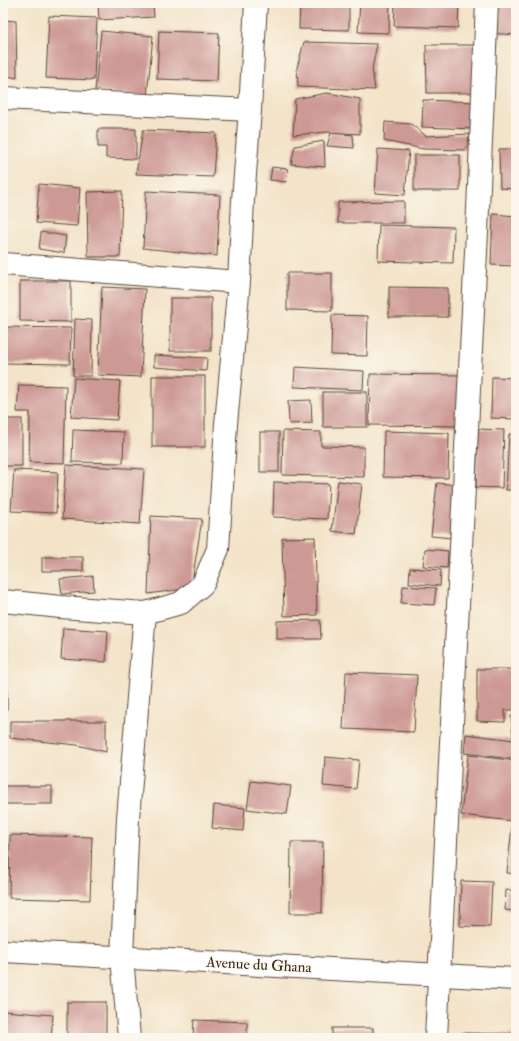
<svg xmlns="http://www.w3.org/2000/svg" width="519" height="1041" font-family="'IM FELL Double Pica',serif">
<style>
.building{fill:#cd9994}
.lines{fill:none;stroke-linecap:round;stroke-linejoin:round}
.minor-casing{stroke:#574638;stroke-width:24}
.minor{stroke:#fff;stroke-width:22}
.labels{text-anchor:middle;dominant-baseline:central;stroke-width:3;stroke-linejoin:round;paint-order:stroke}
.street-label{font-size:15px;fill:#3b2a1e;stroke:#fbf7ec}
</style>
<rect width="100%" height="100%" fill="#fbf7ec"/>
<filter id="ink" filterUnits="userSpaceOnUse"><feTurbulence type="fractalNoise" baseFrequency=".025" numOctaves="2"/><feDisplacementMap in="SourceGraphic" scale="8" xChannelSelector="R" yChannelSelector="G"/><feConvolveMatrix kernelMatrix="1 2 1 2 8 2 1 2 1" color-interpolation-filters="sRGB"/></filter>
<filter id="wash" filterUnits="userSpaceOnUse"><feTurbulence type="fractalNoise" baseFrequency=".012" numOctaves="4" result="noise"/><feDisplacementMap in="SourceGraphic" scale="16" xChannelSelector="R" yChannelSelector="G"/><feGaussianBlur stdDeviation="0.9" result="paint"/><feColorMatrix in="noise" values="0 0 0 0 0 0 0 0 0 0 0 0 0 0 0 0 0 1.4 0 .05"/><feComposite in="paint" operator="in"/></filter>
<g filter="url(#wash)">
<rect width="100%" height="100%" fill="#f3e3c8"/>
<g id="blocks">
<g class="building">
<polygon points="98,3 153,3 154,17 99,20"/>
<polygon points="300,3 349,3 349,30 299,29"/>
<polygon points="360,3 390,3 389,33 358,32"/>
<polygon points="395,3 459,3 458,28 394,26"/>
<polygon points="491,3 516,3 516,35 489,33"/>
<polygon points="49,16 97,18 94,80 46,78"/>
<polygon points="3,20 16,21 17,78 3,75"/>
<polygon points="101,31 153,36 147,96 95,91"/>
<polygon points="159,31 219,33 217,81 157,79"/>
<polygon points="304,42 377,44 372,69 375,90 298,87 297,68"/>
<polygon points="426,45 474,45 474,93 427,93"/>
<polygon points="327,93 360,99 360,134 327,132 293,135 295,99"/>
<polygon points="423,100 476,102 475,129 422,127"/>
<rect x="514" y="102" width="2" height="45"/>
<polygon points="385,122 411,124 426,136 470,134 466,150 424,149 384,141"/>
<polygon points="98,129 136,129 136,159 106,158 106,147 98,147"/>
<polygon points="143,130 216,133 213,177 136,174"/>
<polygon points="331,133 353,135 354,148 327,146"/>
<polygon points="324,141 325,167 291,164 295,146"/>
<polygon points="378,149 409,151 405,195 375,193"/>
<polygon points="499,149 516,149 516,189 500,188"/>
<rect x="414" y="155" width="46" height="36"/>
<polygon points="272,167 288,169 286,182 270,180"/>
<polygon points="39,184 80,188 77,226 36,223"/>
<polygon points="122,191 120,257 88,257 87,192"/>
<polygon points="146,191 220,195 217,256 143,248"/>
<polygon points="404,201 404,223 338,223 338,202"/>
<polygon points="493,214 516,216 515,266 491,265"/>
<polygon points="379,225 454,227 453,263 378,261"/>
<polygon points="41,232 66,236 64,253 39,249"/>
<polygon points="287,273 332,273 332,311 287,310"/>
<polygon points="20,281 71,281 71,322 20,321"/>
<polygon points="102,287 145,289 141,377 98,375"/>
<polygon points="389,287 448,288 448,317 389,317"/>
<rect x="170" y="298" width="41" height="53"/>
<polygon points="332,315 368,316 367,356 331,355"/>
<polygon points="75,319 92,320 91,376 73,376"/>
<polygon points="4,327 71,328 70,364 3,363"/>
<polygon points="154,355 207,358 206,371 154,367"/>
<polygon points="295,367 364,371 363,390 294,387"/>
<polygon points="370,374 463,375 462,426 369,425"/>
<rect x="152" y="376" width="53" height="71"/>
<polygon points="492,377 516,378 516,419 491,418"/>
<polygon points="74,378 120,381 117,420 71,417"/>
<polygon points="19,385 66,386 64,463 29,462 30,412 17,412"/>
<rect x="323" y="392" width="44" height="35"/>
<polygon points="311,400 312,423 289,424 288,401"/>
<rect x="3" y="419" width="19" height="47"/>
<polygon points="478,429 504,430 502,488 476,487"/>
<polygon points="73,430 124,432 123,463 72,462"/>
<polygon points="283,431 321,432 321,446 364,447 364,477 282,475"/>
<polygon points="384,431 449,433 448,478 383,477"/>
<rect x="260" y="432" width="19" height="40"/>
<polygon points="509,434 516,435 516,490 506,490"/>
<polygon points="66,465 144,469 140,524 62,519"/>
<polygon points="14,470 58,472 56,513 11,511"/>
<polygon points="338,481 362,484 356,534 332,531"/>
<polygon points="274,482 329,484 327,519 273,517"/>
<polygon points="437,483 458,485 452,538 431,536"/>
<polygon points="151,516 202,519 191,588 148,594"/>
<polygon points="315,537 317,615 284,616 282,538"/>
<polygon points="425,549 448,551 447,568 423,566"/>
<rect x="42" y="557" width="41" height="14"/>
<polygon points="410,568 441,570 440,586 409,583"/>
<polygon points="93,576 94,591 62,594 60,579"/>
<polygon points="403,586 436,588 434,605 401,603"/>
<polygon points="320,620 321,639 277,639 277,621"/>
<polygon points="63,628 108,631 106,662 61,659"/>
<rect x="3" y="641" width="4" height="68"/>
<polygon points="477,669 516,669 516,710 505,710 505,722 477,721"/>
<polygon points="346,672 417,675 414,732 343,729"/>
<polygon points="516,715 516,738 513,738 511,716"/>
<polygon points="10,721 106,721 106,752 77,745 10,738"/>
<polygon points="466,734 514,740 512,759 464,753"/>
<polygon points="468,755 516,761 516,784 512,821 461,815"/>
<polygon points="325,757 359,760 356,789 323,786"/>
<polygon points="251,781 291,786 287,814 247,809"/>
<rect x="5" y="786" width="47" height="18"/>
<polygon points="214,805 245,808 243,831 212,828"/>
<polygon points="512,826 516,826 516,874 507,873"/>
<polygon points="10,835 92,837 90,900 9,898"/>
<polygon points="291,842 323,842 322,913 290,913"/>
<polygon points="461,881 492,882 490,927 460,926"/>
<polygon points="506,890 516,891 516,911 505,910"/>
<rect x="67" y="1002" width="39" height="36"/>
<polygon points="3,1011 53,1015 51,1038 3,1038"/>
<polygon points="194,1020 247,1022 247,1038 193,1038"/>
<rect x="332" y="1028" width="41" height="10"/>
<polygon points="461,1033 515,1034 515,1038 461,1038"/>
</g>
</g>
</g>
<g filter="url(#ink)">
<use href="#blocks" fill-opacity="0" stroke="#574638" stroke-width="1"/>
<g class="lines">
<g class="minor-casing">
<g id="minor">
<polyline points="3,98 250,110"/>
<polyline points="3,264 239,282"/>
<polyline points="3,601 61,607 145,613 181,603 203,584 218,549 226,424 239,282 243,200 250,110 256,3"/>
<polyline points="3,951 516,979"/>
<polyline points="129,1038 122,957 128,818 145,613"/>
<polyline points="436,1038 477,232 487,3"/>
</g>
</g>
<use href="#minor" class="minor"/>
</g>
</g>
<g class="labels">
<g class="street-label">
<text transform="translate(259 965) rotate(3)">Avenue du Ghana</text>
</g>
</g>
<rect width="519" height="1041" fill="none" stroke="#fbf7ec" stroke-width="16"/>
</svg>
